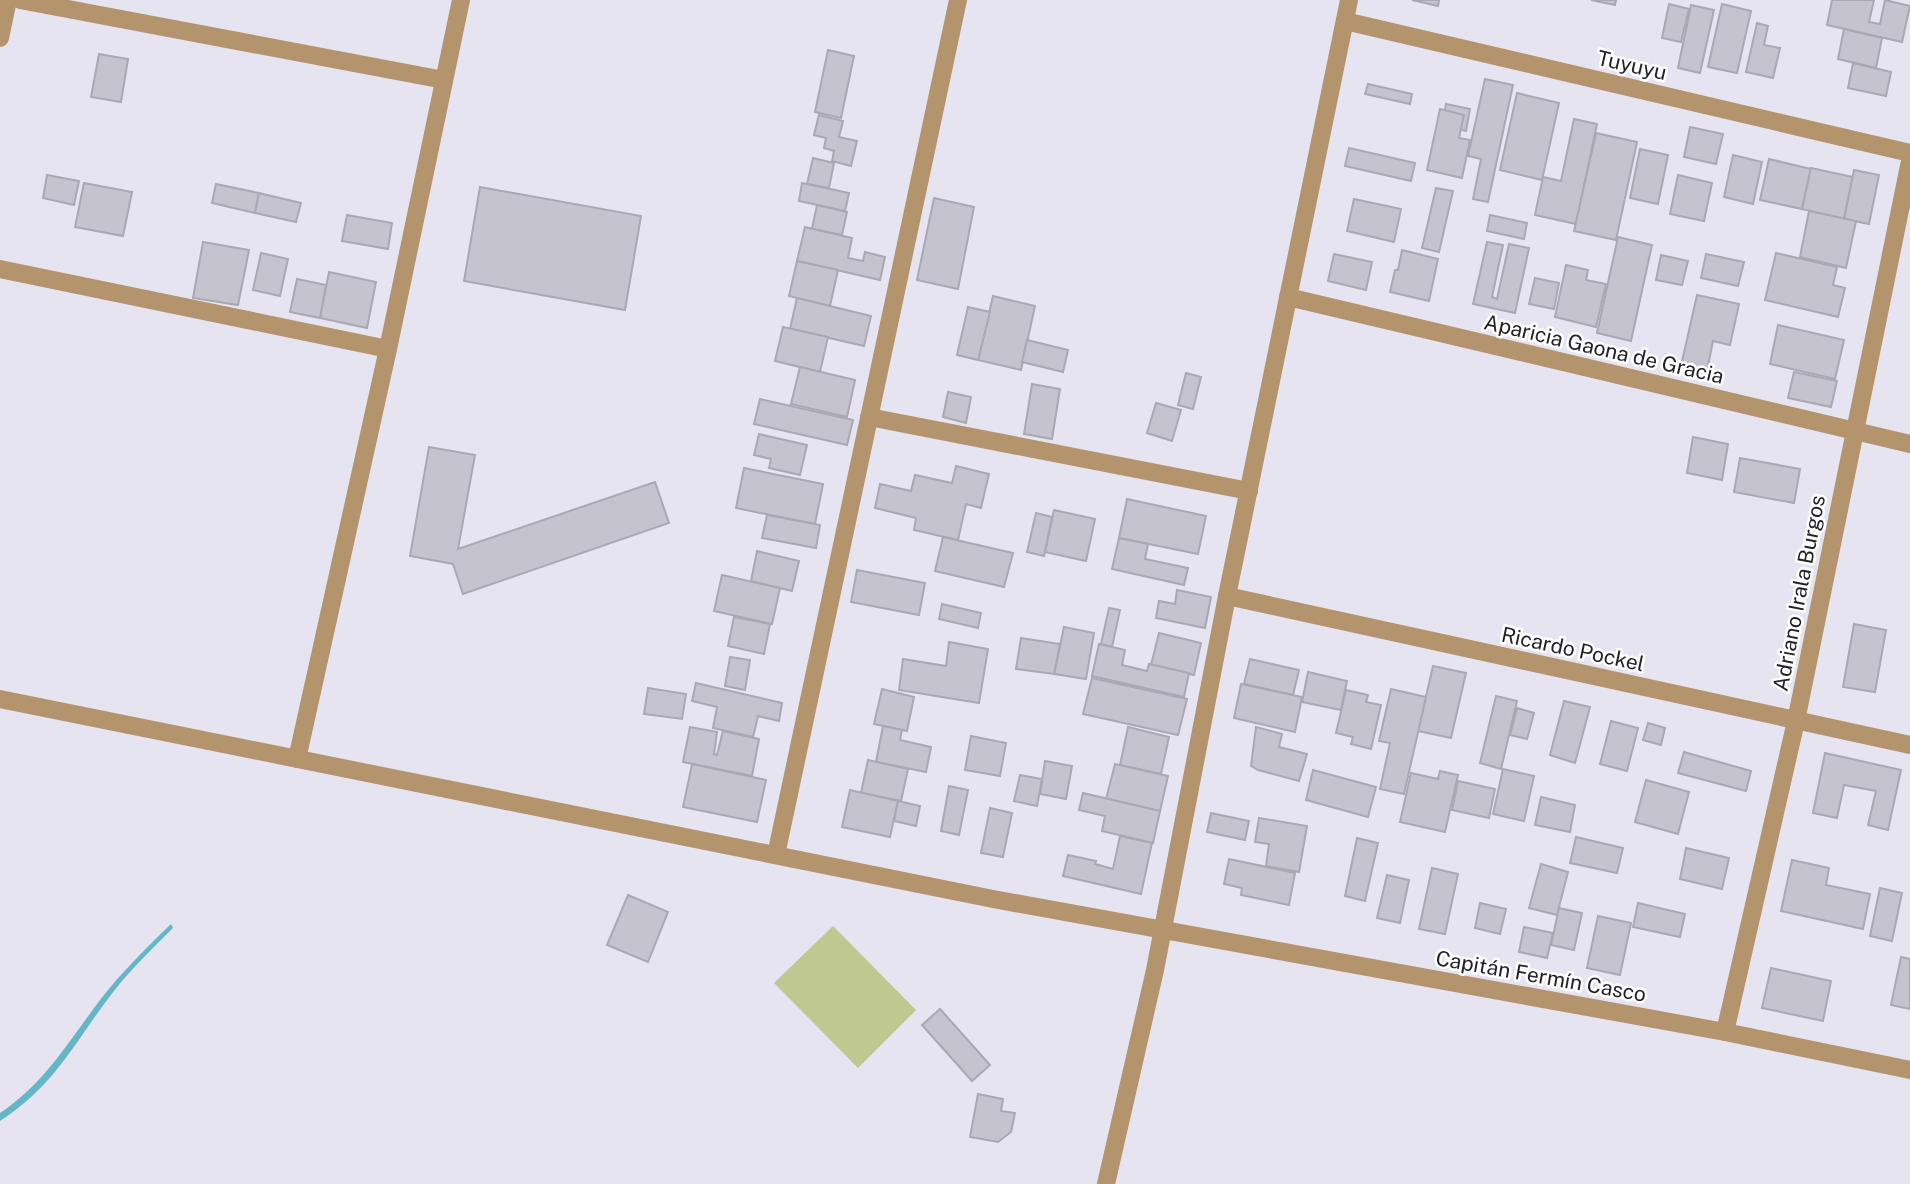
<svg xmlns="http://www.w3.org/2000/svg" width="1910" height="1184" font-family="'Public Sans',sans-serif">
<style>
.green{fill:#bfc891}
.water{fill:#65b7c8}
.building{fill:#c4c3ce;stroke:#a9a8b3;stroke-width:2}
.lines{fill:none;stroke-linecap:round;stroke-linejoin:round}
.minor{stroke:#b3946d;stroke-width:18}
.labels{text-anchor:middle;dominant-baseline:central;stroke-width:5;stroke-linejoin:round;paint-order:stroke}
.street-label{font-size:21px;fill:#232226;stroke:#fff}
</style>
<rect width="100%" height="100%" fill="#e6e4f0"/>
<polygon class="green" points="833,926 916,1010 858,1068 774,983"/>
<path class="water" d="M171 924 173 928C153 948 131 969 114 991 74 1042 57 1084 0 1121V1113C44 1084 69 1041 100 1000 121 973 146 948 171 924Z"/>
<g class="building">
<polygon points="1412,0 1439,0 1438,6"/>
<polygon points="1591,0 1616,0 1615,5"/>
<polygon points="1832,0 1874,0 1869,22 1880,24 1885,0 1910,6 1902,42 1827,25"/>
<polygon points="1669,4 1689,9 1681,42 1662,38"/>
<polygon points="1722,4 1751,11 1737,73 1708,67"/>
<polygon points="1691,5 1714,10 1700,73 1678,68"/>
<polygon points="1757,23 1768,26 1764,45 1780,48 1773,78 1746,72"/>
<polygon points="1844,29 1882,38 1876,68 1838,59"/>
<polygon points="828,50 854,56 841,118 815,112"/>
<polygon points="99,54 128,59 121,102 91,97"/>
<polygon points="1853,63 1891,72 1886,96 1848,88"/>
<polygon points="1485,79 1513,85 1488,202 1473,199 1481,159 1468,156"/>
<polygon points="1368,84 1412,94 1410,104 1365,94"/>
<polygon points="1517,93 1559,103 1542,180 1500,170"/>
<polygon points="1446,104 1470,109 1466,131 1442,125"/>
<polygon points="1440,109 1464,115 1459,138 1470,140 1462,178 1427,170"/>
<polygon points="819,115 843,121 839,137 857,141 851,166 832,161 834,151 824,148 826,138 814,135"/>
<polygon points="1574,119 1597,124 1576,224 1535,215 1543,177 1561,181"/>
<polygon points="1690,127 1723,134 1716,164 1684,157"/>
<polygon points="1596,133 1637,142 1616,240 1574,231"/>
<polygon points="1349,148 1415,163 1411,181 1345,166"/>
<polygon points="1640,149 1668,155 1658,204 1630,198"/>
<polygon points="1733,155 1762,162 1753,204 1724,197"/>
<polygon points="813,158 834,163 829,188 807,184"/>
<polygon points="1769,159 1811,169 1802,209 1760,200"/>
<polygon points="1811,168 1853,177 1844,219 1802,209"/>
<polygon points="1854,170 1879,175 1869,224 1844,219"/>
<polygon points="47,175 79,181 74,205 43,198"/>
<polygon points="1678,175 1712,183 1704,221 1670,214"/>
<polygon points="84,183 132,192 123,236 75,227"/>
<polygon points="802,183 849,193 845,211 799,201"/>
<polygon points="216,184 259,193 255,213 212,203"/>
<polygon points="480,187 641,216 625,310 464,281"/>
<polygon points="1436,188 1453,191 1439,252 1422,248"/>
<polygon points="259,193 301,203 296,222 255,213"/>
<polygon points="934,198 974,207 958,289 917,280"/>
<polygon points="1354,199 1401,209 1394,242 1347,231"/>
<polygon points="817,205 847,212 842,235 812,229"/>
<polygon points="1809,211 1856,221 1846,268 1800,257"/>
<polygon points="347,215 392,223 388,249 342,241"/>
<polygon points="1490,215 1527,223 1524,239 1487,231"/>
<polygon points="805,227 852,238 848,258 863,261 865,252 885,257 880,280 797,261"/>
<polygon points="1618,237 1652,245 1631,341 1597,333"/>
<polygon points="203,242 249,250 238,305 193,298"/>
<polygon points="1487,242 1503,245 1492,297 1497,299 1509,244 1529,248 1515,313 1473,304"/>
<polygon points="1402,250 1438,259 1429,301 1390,292 1395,270 1398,270"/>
<polygon points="261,253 288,259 280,296 253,290"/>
<polygon points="1776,253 1837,267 1833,285 1845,288 1838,317 1765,300"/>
<polygon points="1334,254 1372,262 1366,290 1328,281"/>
<polygon points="1706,254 1744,262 1738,286 1701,278"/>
<polygon points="1661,255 1688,261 1682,285 1656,280"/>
<polygon points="797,261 838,270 830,306 789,296"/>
<polygon points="1566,265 1588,270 1586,280 1606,284 1596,327 1555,317"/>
<polygon points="329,272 376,282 367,328 320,318"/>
<polygon points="1535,278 1559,283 1554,309 1529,304"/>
<polygon points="297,279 326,285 320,318 290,312"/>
<polygon points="1697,295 1739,304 1730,345 1713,341 1707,371 1681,366"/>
<polygon points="993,296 1035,306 1021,370 978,360"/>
<polygon points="797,298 871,316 864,346 790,329"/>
<polygon points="968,307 990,312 978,360 957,355"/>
<polygon points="1778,325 1844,340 1835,379 1770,364"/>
<polygon points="783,327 828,337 820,372 775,361"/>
<polygon points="1027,340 1068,350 1063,372 1022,362"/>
<polygon points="800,367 855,380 847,417 791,404"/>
<polygon points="1794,372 1837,381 1831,407 1788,398"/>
<polygon points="1186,373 1201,377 1193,409 1178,405"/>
<polygon points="1032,384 1060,389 1052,439 1024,434"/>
<polygon points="948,392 971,397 966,423 943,417"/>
<polygon points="760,399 853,420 847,445 754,424"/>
<polygon points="1156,403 1181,410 1172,441 1147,433"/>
<polygon points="759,434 807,445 800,475 769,468 771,459 754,455"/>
<polygon points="1693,437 1728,444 1722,480 1687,473"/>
<polygon points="429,447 475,455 458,549 655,482 669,523 463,594 453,564 410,556"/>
<polygon points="1740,458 1800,469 1794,503 1734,492"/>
<polygon points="956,466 989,474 981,508 966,504 958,540 914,530 916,518 875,508 880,484 911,491 915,475 952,483"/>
<polygon points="744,468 823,484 815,524 736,508"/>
<polygon points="1127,499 1206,516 1198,554 1119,538"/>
<polygon points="1054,510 1095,519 1086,561 1045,552"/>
<polygon points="1036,513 1052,517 1044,556 1027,552"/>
<polygon points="767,515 820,525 816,548 762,538"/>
<polygon points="943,537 1013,553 1004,587 935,571"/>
<polygon points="1119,538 1148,544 1145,559 1188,568 1184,585 1112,569"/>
<polygon points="757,551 799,561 792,591 751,581"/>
<polygon points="857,570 925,583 919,615 851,602"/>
<polygon points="722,575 780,588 772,624 714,611"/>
<polygon points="1177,590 1211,597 1205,628 1156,618 1159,601 1175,604"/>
<polygon points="942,604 981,613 978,628 939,619"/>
<polygon points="1109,608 1120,610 1112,647 1101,644"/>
<polygon points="734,617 770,624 764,654 728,646"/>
<polygon points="1854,624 1886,630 1875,692 1843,687"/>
<polygon points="1064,627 1094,633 1086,679 1054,674"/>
<polygon points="1159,633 1201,643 1194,675 1151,665"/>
<polygon points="1021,638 1060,644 1054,674 1016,669"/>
<polygon points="949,642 988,649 979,703 899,690 903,659 946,666"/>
<polygon points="1099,644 1125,650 1122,665 1147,671 1149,664 1189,673 1184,697 1092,676"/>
<polygon points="730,657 750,660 745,690 725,686"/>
<polygon points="1250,659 1299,670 1293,695 1244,684"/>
<polygon points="1433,666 1466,673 1451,738 1418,731"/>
<polygon points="1308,672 1347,681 1341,710 1302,702"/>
<polygon points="1092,678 1187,699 1178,735 1083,714"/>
<polygon points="696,683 782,703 779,721 758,716 753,737 713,728 717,707 692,701"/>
<polygon points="1241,684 1302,697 1295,732 1234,718"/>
<polygon points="648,688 686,694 682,719 644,714"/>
<polygon points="882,689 914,697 907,731 874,724"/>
<polygon points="1391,689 1426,697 1404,794 1380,789 1390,743 1379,741"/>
<polygon points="1346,690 1368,695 1366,702 1381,705 1371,749 1351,744 1353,737 1336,733"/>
<polygon points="1496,696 1517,701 1501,769 1480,763"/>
<polygon points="1564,701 1590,707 1575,763 1550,755"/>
<polygon points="1517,708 1534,713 1527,739 1510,735"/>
<polygon points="1611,721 1638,728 1627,771 1600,764"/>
<polygon points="1648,723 1665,728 1661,745 1643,740"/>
<polygon points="883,726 902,730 900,740 931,747 926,772 876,762"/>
<polygon points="690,727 717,732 714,754 717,755 723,731 759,739 752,776 683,762"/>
<polygon points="1128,727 1169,737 1161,774 1120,765"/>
<polygon points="1256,727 1282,734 1279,747 1307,754 1299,781 1258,770 1251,766"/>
<polygon points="971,736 1006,743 1000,776 965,770"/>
<polygon points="1684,752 1751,771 1746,791 1678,773"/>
<polygon points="1825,753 1901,770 1888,830 1868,825 1876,791 1844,785 1837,818 1813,813"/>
<polygon points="868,760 908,769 901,801 861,793"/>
<polygon points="1045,761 1072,766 1066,799 1040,794"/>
<polygon points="692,764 766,780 757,822 683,807"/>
<polygon points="1115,764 1168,776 1160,811 1106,799"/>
<polygon points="1503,769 1534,776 1524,821 1493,814"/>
<polygon points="1313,770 1376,787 1368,817 1306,800"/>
<polygon points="1440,771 1458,775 1445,832 1400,822 1411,773 1438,779"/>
<polygon points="1020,775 1042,779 1037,806 1014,801"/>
<polygon points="1646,780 1689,792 1678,834 1635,822"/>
<polygon points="1458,781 1495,789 1489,818 1452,810"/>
<polygon points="949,786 968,790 959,835 941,831"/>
<polygon points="850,790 898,801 890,837 842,827"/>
<polygon points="1083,793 1160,811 1153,843 1102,831 1105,816 1079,810"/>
<polygon points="1541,797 1575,805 1570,832 1535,825"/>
<polygon points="898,801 920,806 916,826 894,821"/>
<polygon points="990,808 1012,813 1003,857 981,853"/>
<polygon points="1211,813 1249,821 1245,840 1207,832"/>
<polygon points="1259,818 1307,826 1299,872 1266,866 1269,844 1255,842"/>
<polygon points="1120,836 1152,843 1141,894 1063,876 1068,855 1096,861 1095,864 1113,869"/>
<polygon points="1576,837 1623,848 1617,873 1570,863"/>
<polygon points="1357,838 1378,843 1365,901 1345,896"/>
<polygon points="1686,848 1729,858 1722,889 1680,879"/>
<polygon points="1229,859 1295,873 1289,905 1241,895 1242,888 1224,884"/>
<polygon points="1792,860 1829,868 1826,885 1870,894 1863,929 1781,911"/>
<polygon points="1541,864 1568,872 1557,915 1529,908"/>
<polygon points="1432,868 1458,874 1445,934 1419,929"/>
<polygon points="1387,875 1409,880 1400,923 1377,918"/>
<polygon points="1880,888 1902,893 1892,941 1870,936"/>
<polygon points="628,895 668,912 648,962 607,945"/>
<polygon points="1480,903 1506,909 1500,934 1475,928"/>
<polygon points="1638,903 1685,914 1680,937 1633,927"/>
<polygon points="1559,908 1582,913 1574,950 1551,945"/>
<polygon points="1598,916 1631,923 1620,975 1587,968"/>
<polygon points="1524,927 1553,933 1547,958 1519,952"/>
<polygon points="1901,957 1910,959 1910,1009 1891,1005"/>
<polygon points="1771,968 1831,981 1823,1021 1762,1008"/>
<polygon points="940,1009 990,1065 972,1081 922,1025"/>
<polygon points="978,1094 1003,1099 1001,1111 1015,1113 1011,1132 998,1142 970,1137"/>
</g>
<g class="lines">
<g class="minor">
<polyline points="20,0 444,80"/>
<polyline points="1345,21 1910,153"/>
<polyline points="0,38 8,0"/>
<polyline points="0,269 388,349"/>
<polyline points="1288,297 1910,444"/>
<polyline points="869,417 1249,491"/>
<polyline points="1227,596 1910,745"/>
<polyline points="0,699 993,899 1725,1032 1910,1070"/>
<polyline points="297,759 388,349 461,0"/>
<polyline points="776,855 958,0"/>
<polyline points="1725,1032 1796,721 1910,161"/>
<polyline points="1106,1184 1155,970 1227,596 1349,0"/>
</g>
</g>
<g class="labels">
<g class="street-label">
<text transform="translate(1632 65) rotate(13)">Tuyuyu</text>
<text transform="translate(1604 349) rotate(13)">Aparicia Gaona de Gracia</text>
<text transform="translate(1799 593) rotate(-79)">Adriano Irala Burgos</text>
<text transform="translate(1573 649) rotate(12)">Ricardo Pockel</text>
<text transform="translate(1541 976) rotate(10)">Capitán Fermín Casco</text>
</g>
</g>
</svg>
